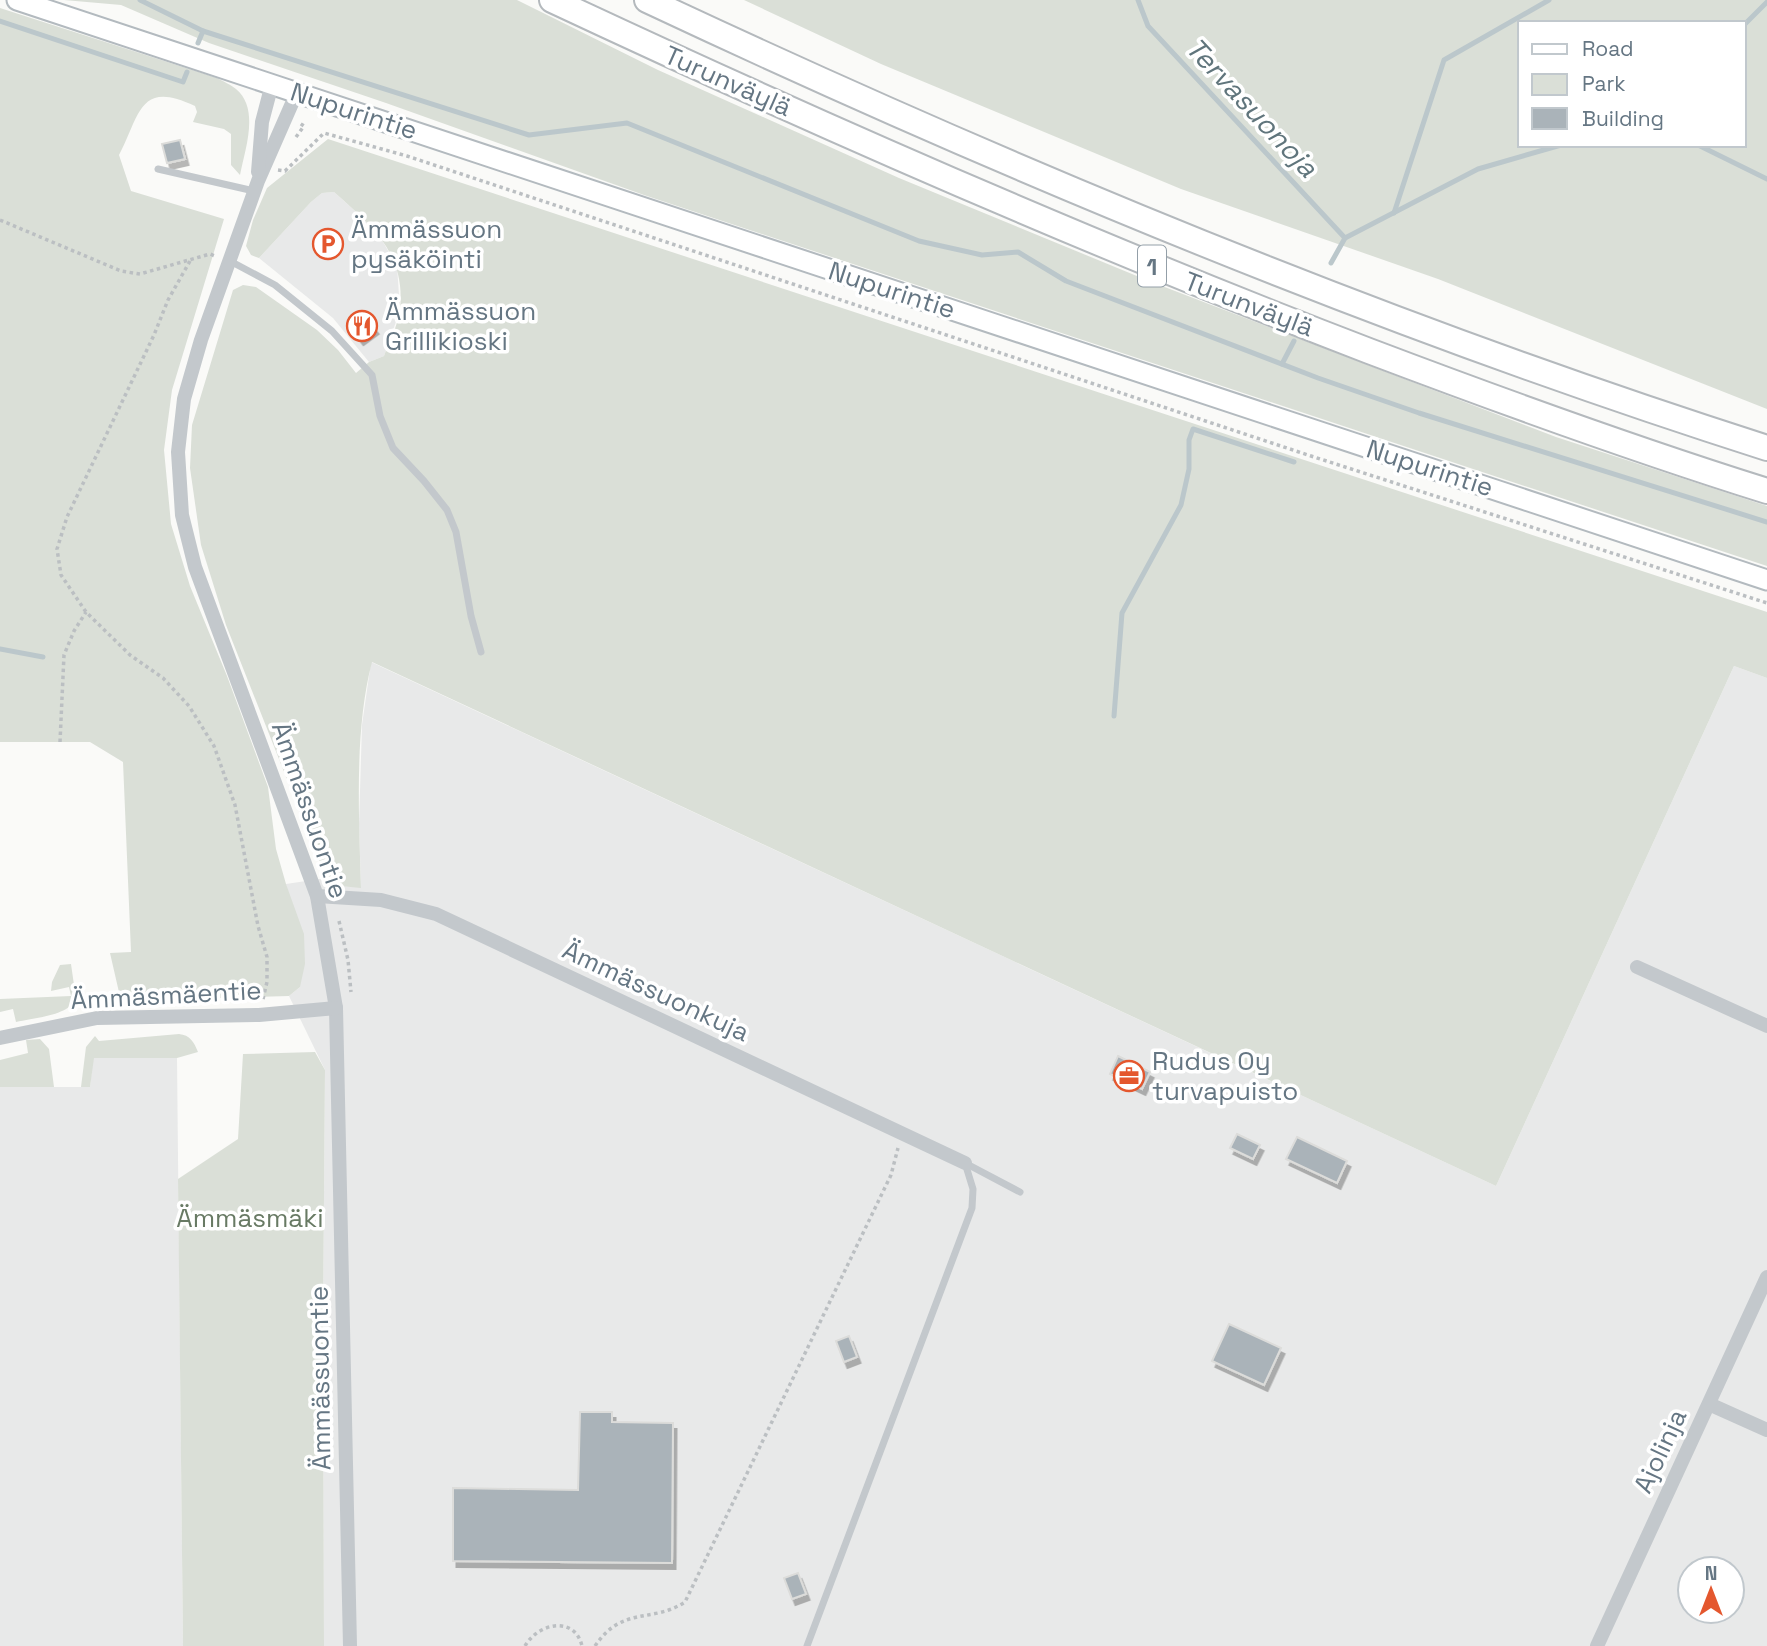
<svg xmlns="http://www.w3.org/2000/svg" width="1767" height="1646" font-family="'Space Grotesk',sans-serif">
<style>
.built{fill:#e8e9e9;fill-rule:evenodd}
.green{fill:#dadfd7;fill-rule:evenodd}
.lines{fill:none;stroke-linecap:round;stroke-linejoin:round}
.stream{stroke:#bbc7cb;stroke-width:5}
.building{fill:#aab3b9;stroke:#dcdcda;stroke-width:2;filter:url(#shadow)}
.secondary-casing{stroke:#b3babf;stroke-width:23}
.highway-casing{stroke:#b4b9bd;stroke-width:28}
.path{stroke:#bbbfc2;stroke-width:3.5;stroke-dasharray:3.5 3.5;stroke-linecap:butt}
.lane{stroke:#c3c8cc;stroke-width:7}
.street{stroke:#c3c8cc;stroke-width:14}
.secondary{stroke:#fff;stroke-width:19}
.highway{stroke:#fff;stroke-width:24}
.labels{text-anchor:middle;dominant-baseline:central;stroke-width:7;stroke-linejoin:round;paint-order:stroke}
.shield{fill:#fff;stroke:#939fa8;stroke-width:2}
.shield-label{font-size:24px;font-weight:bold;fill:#657683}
.street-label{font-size:26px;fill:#657683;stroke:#fff}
.poi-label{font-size:26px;fill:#657683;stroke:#fff;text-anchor:start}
.park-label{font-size:26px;fill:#687a64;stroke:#fff}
.water-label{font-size:28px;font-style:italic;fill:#60757c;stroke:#fff}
</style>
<defs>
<filter id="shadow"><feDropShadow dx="3.5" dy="6" stdDeviation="0" flood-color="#0004"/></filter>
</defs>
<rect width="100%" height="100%" fill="#fafaf8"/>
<g class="built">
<polygon points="334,192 376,230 397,266 400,310 384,356 369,362 333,318 259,258 311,202 322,193"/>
<path d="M371 662 1496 1186 1734 666 1767 678V1646H324L323 1325 325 1070 289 996 300 987 286 884 326 878 340 886 361 887 359 824 362 725ZM1690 1569H1732V1611H1690Z"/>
<polygon points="93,1058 177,1058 183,1646 0,1646 0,1087 90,1087"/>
</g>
<g class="green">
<polygon points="64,0 517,0 658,70 899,178 1149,281 1556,437 1767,506 1767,566 644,195 386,103 209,43 121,5"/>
<path d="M744 0H1767V409L1438 279 1181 189 881 64ZM1520 23H1744V145H1520Z"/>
<path d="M0 8 217 78C223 81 231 85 236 89 260 109 245 149 240 175L231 165V134L224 129 193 122 197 112 195 106C139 79 140 115 119 155L131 191 224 219 172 390 164 450 171 524 190 586 227 676 268 787 276 849 286 884 304 934 305 964 300 987 289 996 121 1001 110 953 131 952 123 762 90 742H0Z"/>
<path d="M328 139 1767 612V678L1734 666 1496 1186 372 662C354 730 359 817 361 888L340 886 326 878 226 625 201 545 190 468 192 425 233 290 243 285 256 287 317 330 338 350 356 373 369 362 384 356C389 342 398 325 400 310 406 253 372 226 334 192L322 193 311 202 259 258 251 255 246 246 253 220 267 188Z"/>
<path d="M71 964 76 999C68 1016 33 1018 16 1022L13 1009 0 1012V999L71 996 69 987 51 991 52 982 60 965Z"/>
<path d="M179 1034C190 1035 194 1042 198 1052L177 1058H94L90 1087H81L86 1047 95 1036 99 1041Z"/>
<polygon points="40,1039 49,1049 54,1087 0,1087 0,1060 28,1053 26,1040"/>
<polygon points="315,1052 325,1070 323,1325 324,1646 183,1646 178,1179 238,1139 243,1054"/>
</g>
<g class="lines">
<g class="stream">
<polyline points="140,0 203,31 529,135 627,123 919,241 982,255 1018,252 1066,281 1318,378 1419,413 1767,522"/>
<polyline points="1138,0 1148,26 1345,238"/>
<polyline points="0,21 183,82 187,72"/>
<polyline points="1744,25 1767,2"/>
<polyline points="198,43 203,31"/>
<polyline points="1698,145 1767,179"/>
<polyline points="1394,213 1444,60 1549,0"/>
<polyline points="1345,238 1478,169 1561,145"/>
<polyline points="1331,263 1345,238"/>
<polyline points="1282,364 1294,341"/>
<polyline points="0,649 43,657"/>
<polyline points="1114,716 1122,613 1181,505 1189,469 1189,440 1193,429 1294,462"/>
</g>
</g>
<g class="building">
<polygon points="180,140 185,159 167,163 162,144"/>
<polygon points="363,313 375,328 360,339 349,325"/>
<polygon points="1118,1056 1150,1072 1142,1089 1110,1074"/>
<polygon points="1237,1134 1260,1145 1253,1159 1230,1148"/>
<polygon points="1297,1137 1347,1161 1337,1183 1286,1159"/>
<polygon points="1229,1324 1281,1348 1264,1385 1212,1361"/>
<polygon points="849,1336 857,1357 844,1362 836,1341"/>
<polygon points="580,1412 612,1412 612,1422 673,1423 672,1563 453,1561 453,1488 578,1490"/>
<polygon points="798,1573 806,1594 792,1599 784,1578"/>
</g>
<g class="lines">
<g class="secondary-casing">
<polyline id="secondary" points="17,0 1767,580"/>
</g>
<g class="highway-casing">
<g id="highway">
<path d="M552 0C821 126 1092 245 1369 351 1501 401 1633 449 1767 491"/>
<path d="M647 0C1011 171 1384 326 1767 448"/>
</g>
</g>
<g class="path">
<polyline points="296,137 304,126 298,122"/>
<polyline points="278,170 285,171 324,133 407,156 1311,456 1767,603"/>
<polyline points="0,220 121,271 140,274 210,254 215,256"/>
<polyline points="190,261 168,300 154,335 67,517 57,549 61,575 86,612 130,655 163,678 189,706 214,746 235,805 258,926 267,957 267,982 263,999"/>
<polyline points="60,742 64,655 74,631 86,612"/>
<polyline points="339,921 348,960 351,992"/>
<path d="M525 1646C539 1622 575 1616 582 1646"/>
<path d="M595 1646C623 1605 651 1624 685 1602L891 1175 898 1148"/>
</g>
<g class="lane">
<polyline points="158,169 254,191"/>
<polyline points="230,261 275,285 332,331 372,375 380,416 393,448 424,481 447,510 456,532 471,616 481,652"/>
<polyline points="965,1163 1020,1192"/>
<polyline points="807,1646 972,1208 973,1189 965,1163"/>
</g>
<g class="street">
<polyline points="297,92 258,181 201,340 184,399 178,452 182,515 195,567 317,896 336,1008 350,1646"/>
<polyline points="258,172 262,122 272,84"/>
<polyline points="317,896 381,900 436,914 965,1163"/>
<polyline points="1637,967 1767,1026"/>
<polyline points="0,1038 97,1018 259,1015 336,1008"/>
<polyline points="1709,1404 1767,1430"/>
<polyline points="1597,1646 1767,1277"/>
</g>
<use href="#secondary" class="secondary"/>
<use href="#highway" class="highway"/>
</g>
<defs>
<g id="parking-ring" transform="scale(1.575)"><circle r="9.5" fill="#fff" stroke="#e4572e" stroke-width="1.5"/><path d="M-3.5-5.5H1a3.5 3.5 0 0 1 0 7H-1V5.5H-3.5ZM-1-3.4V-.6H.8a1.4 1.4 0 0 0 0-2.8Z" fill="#e4572e"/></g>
<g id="restaurant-ring" transform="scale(1.575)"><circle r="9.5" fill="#fff" stroke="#e4572e" stroke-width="1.5"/><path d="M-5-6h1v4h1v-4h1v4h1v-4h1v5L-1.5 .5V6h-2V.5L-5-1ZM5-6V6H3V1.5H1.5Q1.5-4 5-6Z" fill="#e4572e"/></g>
<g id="office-ring" transform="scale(1.575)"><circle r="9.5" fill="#fff" stroke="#e4572e" stroke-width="1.5"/><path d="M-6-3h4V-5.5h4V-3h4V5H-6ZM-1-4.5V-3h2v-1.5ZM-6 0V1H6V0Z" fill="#e4572e"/></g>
</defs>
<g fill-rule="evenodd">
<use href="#parking-ring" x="328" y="244"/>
<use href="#restaurant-ring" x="362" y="326"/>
<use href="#office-ring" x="1129" y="1076"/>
</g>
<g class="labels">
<rect class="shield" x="1138" y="245.5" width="28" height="41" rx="5"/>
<g class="shield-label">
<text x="1152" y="266">1</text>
</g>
<g class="street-label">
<text transform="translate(728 81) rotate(24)">Turunväylä</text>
<text transform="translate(354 111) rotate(18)">Nupurintie</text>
<text transform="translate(892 290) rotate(18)">Nupurintie</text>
<text transform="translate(1249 304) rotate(21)">Turunväylä</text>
<text transform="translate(1430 468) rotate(18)">Nupurintie</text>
<text transform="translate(310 810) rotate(71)">Ämmässuontie</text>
<text transform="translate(656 991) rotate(25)">Ämmässuonkuja</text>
<text transform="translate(166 995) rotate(-3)">Ämmäsmäentie</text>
<text transform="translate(320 1378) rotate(-91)">Ämmässuontie</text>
<text transform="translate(1660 1451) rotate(-65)">Ajolinja</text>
</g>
<g class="poi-label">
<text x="351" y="229">Ämmässuon<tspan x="351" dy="30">pysäköinti</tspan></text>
<text x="385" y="311">Ämmässuon<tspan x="385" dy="30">Grillikioski</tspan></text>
<text x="1152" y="1061">Rudus Oy<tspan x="1152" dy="30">turvapuisto</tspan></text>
</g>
<g class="park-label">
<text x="250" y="1218">Ämmäsmäki</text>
</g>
<g class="water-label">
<text transform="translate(1252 107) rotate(47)">Tervasuonoja</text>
</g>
</g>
<rect x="1518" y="21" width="228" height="126" fill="#ffffff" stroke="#c1c8cd" stroke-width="2"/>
<rect x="1532" y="44" width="35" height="10" fill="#ffffff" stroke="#c1c8cd" stroke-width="2"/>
<text x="1582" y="56" font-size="21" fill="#657683">Road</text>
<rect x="1532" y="74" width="35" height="21" fill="#dadfd7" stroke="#c1c8cd" stroke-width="2"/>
<text x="1582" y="91" font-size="21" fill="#657683">Park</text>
<rect x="1532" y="108" width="35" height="21" fill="#aab3b9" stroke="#c1c8cd" stroke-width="2"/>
<text x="1582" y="126" font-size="21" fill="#657683">Building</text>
<g transform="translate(1711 1590)"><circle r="33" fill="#ffffff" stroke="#c1c8cd" stroke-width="2"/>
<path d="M0-5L12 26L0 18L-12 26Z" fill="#e4572e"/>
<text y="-10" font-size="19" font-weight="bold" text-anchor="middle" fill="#657683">N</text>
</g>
</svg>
